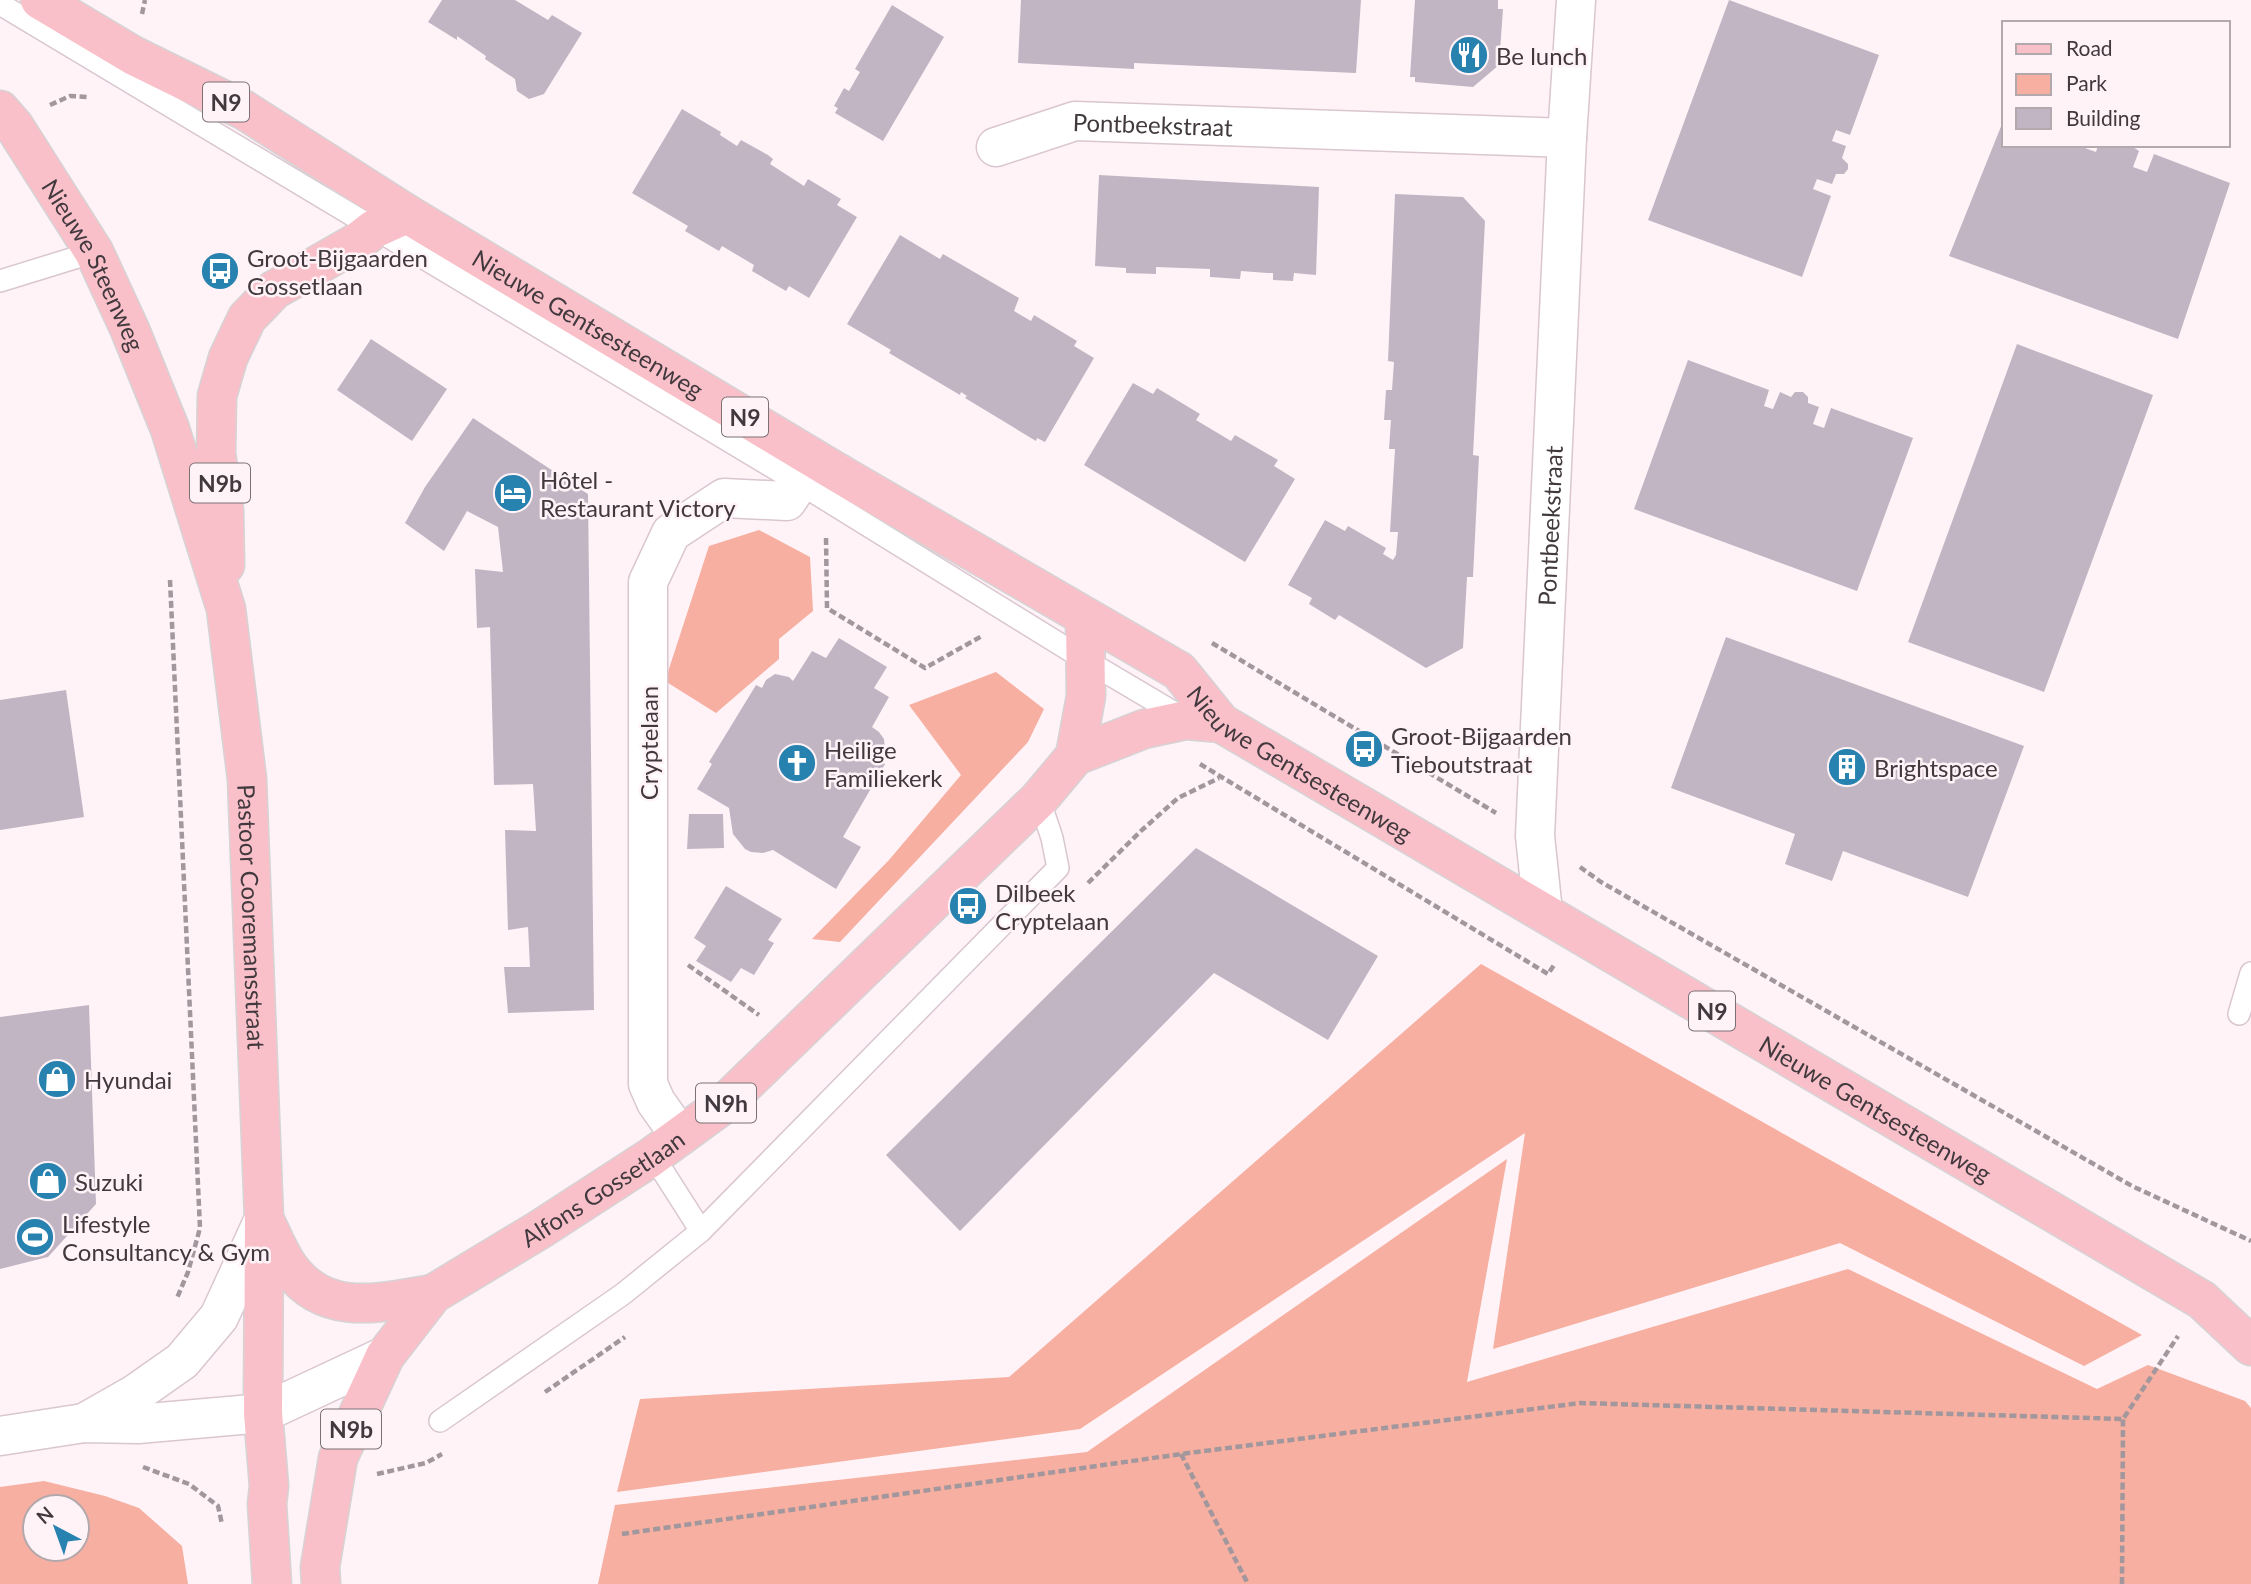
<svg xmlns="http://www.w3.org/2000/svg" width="2251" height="1584" font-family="Lato,sans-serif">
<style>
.green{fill:#f6afa0;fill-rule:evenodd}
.building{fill:#c2b5c3}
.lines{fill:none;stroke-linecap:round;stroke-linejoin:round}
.service-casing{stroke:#dac6d0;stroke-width:24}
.minor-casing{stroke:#dac6d0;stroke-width:41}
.primary-casing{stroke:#d5d3d4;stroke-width:41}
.path{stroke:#a1979c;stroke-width:4.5;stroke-dasharray:7 3.5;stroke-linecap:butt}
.service{stroke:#fff;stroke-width:21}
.minor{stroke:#fff;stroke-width:38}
.primary{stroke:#fac0ca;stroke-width:38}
.labels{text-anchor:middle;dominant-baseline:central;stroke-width:5;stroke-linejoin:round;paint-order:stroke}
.shield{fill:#fff3f8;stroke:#7a7175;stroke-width:2}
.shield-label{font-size:23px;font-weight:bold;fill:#41393d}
.poi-label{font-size:24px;fill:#41393d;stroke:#fff3f8;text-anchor:start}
.street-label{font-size:24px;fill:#41393d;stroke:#fff3f8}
</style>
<rect width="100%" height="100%" fill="#fff3f8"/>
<g class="green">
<polygon points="759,530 810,557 813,611 779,639 779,659 716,713 665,681 709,546"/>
<polygon points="996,672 1044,709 1028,742 840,942 812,939 889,860 961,775 909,705"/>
<polygon points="1481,964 2142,1335 2084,1366 1840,1243 1493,1349 1525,1133 1080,1429 617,1492 640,1399 1009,1377"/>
<polygon points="1507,1159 1467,1382 1848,1269 2097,1389 2148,1365 2245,1401 2251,1408 2251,1584 598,1584 615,1505 1087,1452"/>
<path d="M44 1481 105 1496 139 1508 182 1546 188 1584H0V1487ZM35 1507H77V1549H35Z"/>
</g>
<g class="building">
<polygon points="442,0 515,0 548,20 552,15 582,33 544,94 529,99 517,91 515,79 485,59 486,56 457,36 457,40 428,22"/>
<polygon points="1021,0 1361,0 1356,73 1134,63 1134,69 1018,63"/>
<polygon points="1415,0 1498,0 1498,9 1503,9 1499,65 1473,87 1415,82 1415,77 1410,77"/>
<polygon points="1729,0 1879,55 1850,135 1836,130 1832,141 1846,146 1842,158 1848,164 1848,169 1844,174 1836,174 1832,184 1817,179 1813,189 1831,196 1802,277 1648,220"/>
<polygon points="892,5 944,37 883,141 835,113 838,108 834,106 844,88 849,91 860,72 855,69"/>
<polygon points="682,109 721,132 720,135 737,146 741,140 768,155 773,159 770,164 804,186 808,179 841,199 837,205 857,217 809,298 789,286 786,291 752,271 754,265 722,246 719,251 685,231 688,226 632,193"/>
<polygon points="2004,119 2004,145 2082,145 2082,147 2096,152 2098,145 2130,145 2139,151 2133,167 2147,172 2154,154 2230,183 2178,339 1949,256"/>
<polygon points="1099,175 1319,187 1316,275 1294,273 1293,281 1273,280 1273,273 1267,273 1241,271 1240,279 1210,277 1210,269 1156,267 1156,274 1126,273 1126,268 1095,266"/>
<polygon points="1395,194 1463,197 1485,221 1473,455 1479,456 1473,577 1467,577 1463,648 1426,668 1339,615 1335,620 1309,604 1312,598 1288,585 1325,520 1345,531 1348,526 1386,548 1383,554 1393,560 1396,555 1398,532 1390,532 1395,449 1389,449 1391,420 1384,420 1386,390 1392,390 1394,362 1388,361"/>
<polygon points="900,235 940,259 943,254 1019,298 1014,311 1031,321 1034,315 1077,341 1074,346 1094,358 1045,442 1037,438 1036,441 965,398 967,396 961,392 960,395 889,353 891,350 847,324"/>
<polygon points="371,339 447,389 412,441 337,390"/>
<polygon points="2017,344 2153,395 2044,692 1908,642"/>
<polygon points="1688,360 1769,390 1764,406 1773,409 1780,392 1791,397 1795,392 1803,392 1808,397 1808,403 1819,407 1813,424 1824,428 1831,408 1913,438 1857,591 1634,509"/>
<polygon points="1133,383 1153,394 1157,388 1200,414 1196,420 1231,441 1235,435 1278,460 1274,466 1295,479 1245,562 1084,465"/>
<polygon points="473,418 588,494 594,1010 508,1013 504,967 530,967 528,927 508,930 505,830 536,831 533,784 494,785 490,627 477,628 475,569 503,572 498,527 467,511 444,551 405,523 425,487"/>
<polygon points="1726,637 2024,746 1968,897 1843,851 1832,881 1785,864 1795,834 1671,788"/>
<polygon points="839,638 887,667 874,688 889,697 872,727 879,732 884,739 885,749 877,759 885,764 843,837 861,847 836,889 773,850 763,853 751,852 745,849 733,834 729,808 697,789 712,764 709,762 756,685 762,688 766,680 775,674 789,677 793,681 812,651 826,658"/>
<polygon points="66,690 84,817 0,830 0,700"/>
<polygon points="689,814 723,814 724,848 687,849"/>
<polygon points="1196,848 1378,956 1328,1040 1214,973 960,1231 886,1155"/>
<polygon points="726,886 782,919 768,940 774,943 754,975 741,968 731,982 696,961 706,946 694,938"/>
<polygon points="89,1005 96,1204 48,1257 0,1269 0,1017"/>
</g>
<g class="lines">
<g class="service-casing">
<g id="service">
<polyline points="0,4 799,483 1087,661 1185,719"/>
<polyline points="0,281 94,252"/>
<polyline points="2239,1014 2251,973"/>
<polyline points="650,1158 664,1173 701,1231"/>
<polyline points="440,1421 623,1294 701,1231 1058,868 1052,838 1039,799"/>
</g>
</g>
<g class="minor-casing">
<g id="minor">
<path id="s1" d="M996 147 1075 121 1567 138"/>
<path id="s2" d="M1543 912 1535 836 1567 138 1576 0"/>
<polyline points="680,1136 656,1102 648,1084 648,582 671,533 724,498 787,501 799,483 838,473"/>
<polyline points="84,1423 135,1394 182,1361 219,1317 264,1219"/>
<polyline points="0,1436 84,1423 138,1424 263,1413 385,1356"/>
</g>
</g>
<g class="primary-casing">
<g id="primary">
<path id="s3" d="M40 0 134 56 244 110 407 214 838 473 1179 671 1221 723 2202 1300 2251 1346"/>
<path id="s4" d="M0 110 14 126 94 252 130 330 170 429 226 609 247 779 264 1219 263 1413 269 1486 267 1504 272 1584"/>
<polyline points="225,565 224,510 216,454 217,396 228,358 247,318 274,290 356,243 374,229 407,214"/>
<polyline points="1075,756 1086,696 1085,617"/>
<path d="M265 1221C273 1237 280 1256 291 1270 328 1318 381 1302 433 1294"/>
<path id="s5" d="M321 1584 320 1567 338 1458 385 1356 433 1294 539 1230 650 1158 724 1104 1039 799 1075 756 1144 729 1186 720 1221 723"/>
</g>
</g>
<g class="path">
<polyline points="142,14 145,0"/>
<polyline points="50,105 70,96 88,97"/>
<polyline points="826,538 827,608 925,668 982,636"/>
<polyline points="170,580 200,1228 188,1272 177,1298"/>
<polyline points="1212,643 1496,813"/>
<polyline points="1200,764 1548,974 1554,965"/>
<polyline points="1580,867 1601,882 2132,1186 2251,1241"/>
<polyline points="1088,883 1142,830 1178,798 1219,778"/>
<polyline points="688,965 759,1015"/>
<polyline points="545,1392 625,1337"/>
<polyline points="1181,1454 1248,1584"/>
<polyline points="143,1467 189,1484 218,1506 222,1524"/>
<polyline points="377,1474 426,1463 442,1454"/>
<polyline points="622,1534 1181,1454 1580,1403 2123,1419 2178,1336"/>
<polyline points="2122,1584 2123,1419"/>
</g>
<use href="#service" class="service"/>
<use href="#minor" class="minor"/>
<use href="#primary" class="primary"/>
</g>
<defs>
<g id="restaurant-disc" transform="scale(2.0125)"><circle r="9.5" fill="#2882b0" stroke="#fff3f8"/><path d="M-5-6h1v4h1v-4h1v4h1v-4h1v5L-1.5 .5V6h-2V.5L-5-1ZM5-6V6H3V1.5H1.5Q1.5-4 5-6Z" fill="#fff"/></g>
<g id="bus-disc" transform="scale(2.0125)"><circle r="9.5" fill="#2882b0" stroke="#fff3f8"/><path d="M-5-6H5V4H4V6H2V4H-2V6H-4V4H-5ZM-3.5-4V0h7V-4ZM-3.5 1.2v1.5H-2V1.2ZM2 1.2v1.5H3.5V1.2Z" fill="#fff"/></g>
<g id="hotel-disc" transform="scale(2.0125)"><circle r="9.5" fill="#2882b0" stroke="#fff3f8"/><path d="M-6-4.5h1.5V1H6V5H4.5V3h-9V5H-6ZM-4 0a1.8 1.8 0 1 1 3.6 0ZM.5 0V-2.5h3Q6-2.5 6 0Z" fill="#fff"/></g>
<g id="church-disc" transform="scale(2.0125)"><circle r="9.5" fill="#2882b0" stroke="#fff3f8"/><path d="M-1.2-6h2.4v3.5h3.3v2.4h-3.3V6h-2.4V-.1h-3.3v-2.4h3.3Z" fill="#fff"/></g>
<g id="building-disc" transform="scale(2.0125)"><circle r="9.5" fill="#2882b0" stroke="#fff3f8"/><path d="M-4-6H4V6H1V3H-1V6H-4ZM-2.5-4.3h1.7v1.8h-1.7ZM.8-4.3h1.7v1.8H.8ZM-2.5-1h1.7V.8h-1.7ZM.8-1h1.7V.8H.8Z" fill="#fff"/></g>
<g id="shop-disc" transform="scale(2.0125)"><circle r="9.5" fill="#2882b0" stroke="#fff3f8"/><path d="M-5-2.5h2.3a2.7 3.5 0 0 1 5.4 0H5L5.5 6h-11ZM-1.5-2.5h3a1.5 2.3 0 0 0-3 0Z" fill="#fff"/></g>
<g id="stadium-disc" transform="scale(2.0125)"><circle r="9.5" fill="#2882b0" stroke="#fff3f8"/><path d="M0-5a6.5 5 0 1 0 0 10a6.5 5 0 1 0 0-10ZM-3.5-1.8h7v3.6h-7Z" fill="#fff"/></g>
</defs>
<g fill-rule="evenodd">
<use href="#restaurant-disc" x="1469" y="55"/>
<use href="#bus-disc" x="220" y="271"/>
<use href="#hotel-disc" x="513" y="493"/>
<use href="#bus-disc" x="1364" y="749"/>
<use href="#church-disc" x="797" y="763"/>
<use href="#building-disc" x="1847" y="767"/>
<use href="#bus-disc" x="968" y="906"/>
<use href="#shop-disc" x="57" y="1079"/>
<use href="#shop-disc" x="48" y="1181"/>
<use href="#stadium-disc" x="35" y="1237"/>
</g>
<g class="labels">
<g class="shield">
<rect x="203" y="82.5" width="46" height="39" rx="5"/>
<rect x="722" y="397.5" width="46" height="39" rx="5"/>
<rect x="190" y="463.5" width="60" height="39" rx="5"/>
<rect x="1689" y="991.5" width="46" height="39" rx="5"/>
<rect x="696" y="1083.5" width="60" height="39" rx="5"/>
<rect x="321" y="1409.5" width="60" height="39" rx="5"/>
</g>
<g class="shield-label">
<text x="226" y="102">N9</text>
<text x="745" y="417">N9</text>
<text x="220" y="483">N9b</text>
<text x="1712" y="1011">N9</text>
<text x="726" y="1103">N9h</text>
<text x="351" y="1429">N9b</text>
</g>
<g class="poi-label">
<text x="1496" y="55">Be lunch</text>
<text x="247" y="257">Groot-Bijgaarden<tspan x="247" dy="28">Gossetlaan</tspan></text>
<text x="540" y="479">Hôtel -<tspan x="540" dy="28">Restaurant Victory</tspan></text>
<text x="1391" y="735">Groot-Bijgaarden<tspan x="1391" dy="28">Tieboutstraat</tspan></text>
<text x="824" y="749">Heilige<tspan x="824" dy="28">Familiekerk</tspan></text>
<text x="1874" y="767">Brightspace</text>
<text x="995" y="892">Dilbeek<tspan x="995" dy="28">Cryptelaan</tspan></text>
<text x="84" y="1079">Hyundai</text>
<text x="75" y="1181">Suzuki</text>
<text x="62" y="1223">Lifestyle<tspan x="62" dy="28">Consultancy &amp; Gym</tspan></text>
</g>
<g class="street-label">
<text stroke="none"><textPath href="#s1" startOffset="161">Pontbeekstraat</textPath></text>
<text stroke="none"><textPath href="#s4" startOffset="182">Nieuwe Steenweg</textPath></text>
<text stroke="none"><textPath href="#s3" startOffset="637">Nieuwe Gentsesteenweg</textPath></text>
<text stroke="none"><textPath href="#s2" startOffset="387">Pontbeekstraat</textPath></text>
<text transform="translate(648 743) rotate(-90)">Cryptelaan</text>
<text stroke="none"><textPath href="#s3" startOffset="1477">Nieuwe Gentsesteenweg</textPath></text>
<text stroke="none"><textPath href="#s4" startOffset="861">Pastoor Cooremansstraat</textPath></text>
<text stroke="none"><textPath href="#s3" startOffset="2149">Nieuwe Gentsesteenweg</textPath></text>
<text stroke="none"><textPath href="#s5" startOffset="518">Alfons Gossetlaan</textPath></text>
</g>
</g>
<rect x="2002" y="21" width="228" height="126" fill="#fff3f8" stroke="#b3a9ad" stroke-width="2"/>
<rect x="2016" y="44" width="35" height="10" fill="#fac0ca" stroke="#b3a9ad" stroke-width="2"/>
<text x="2066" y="56" font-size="21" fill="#41393d">Road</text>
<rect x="2016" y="74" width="35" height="21" fill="#f6afa0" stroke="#b3a9ad" stroke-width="2"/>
<text x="2066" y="91" font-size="21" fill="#41393d">Park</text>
<rect x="2016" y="108" width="35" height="21" fill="#c2b5c3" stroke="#b3a9ad" stroke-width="2"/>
<text x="2066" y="126" font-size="21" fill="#41393d">Building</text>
<g transform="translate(56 1528) rotate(319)"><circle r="33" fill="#fff3f8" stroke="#b3a9ad" stroke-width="2"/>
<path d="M0-5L12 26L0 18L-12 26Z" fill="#2882b0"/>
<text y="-10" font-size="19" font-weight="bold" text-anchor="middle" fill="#41393d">N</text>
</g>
</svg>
